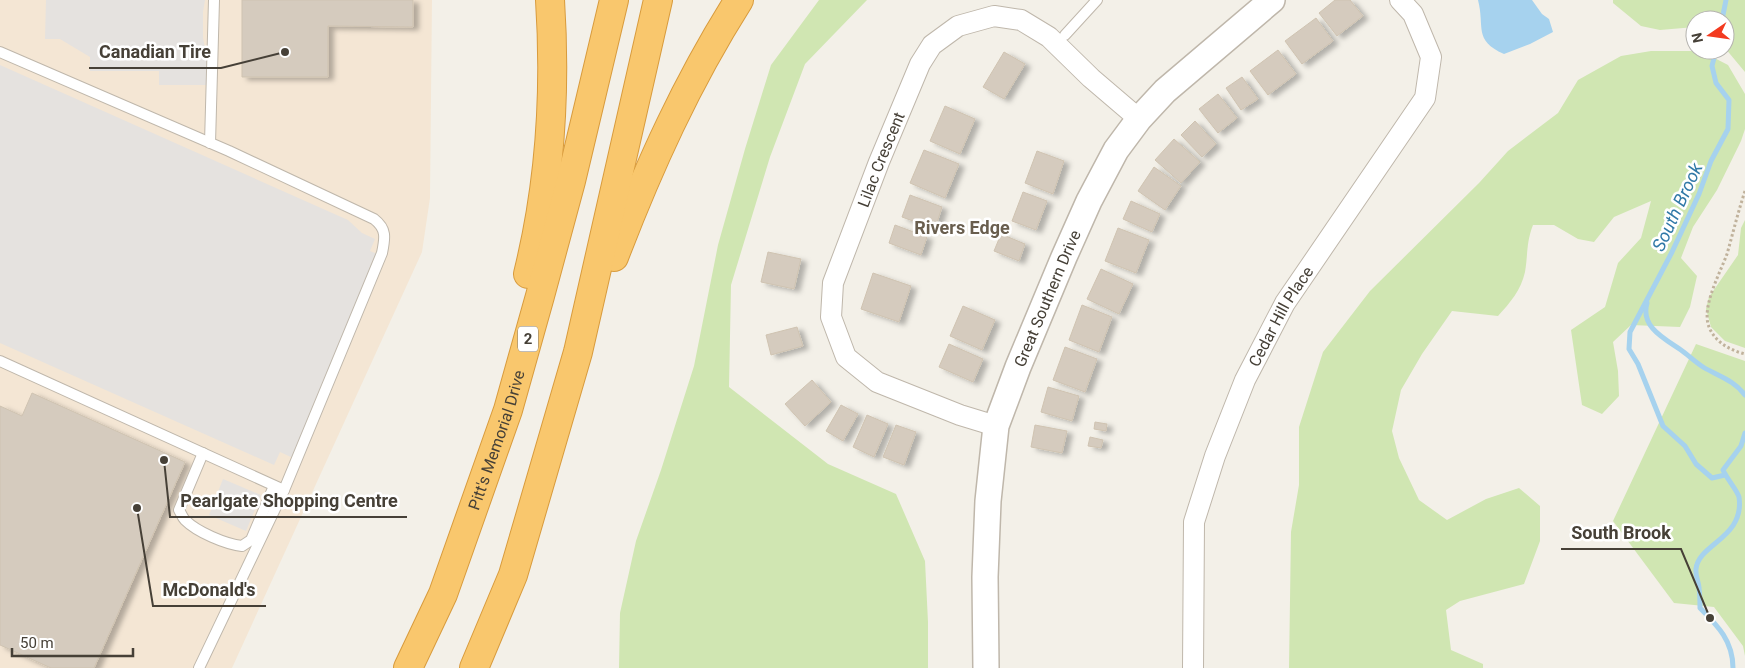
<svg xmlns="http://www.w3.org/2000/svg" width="1745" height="668" font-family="Roboto,sans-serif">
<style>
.commercial{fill:#f4e6d4}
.green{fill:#d0e6b2}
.parking{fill:#e5e2df}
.water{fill:#a6d2ee}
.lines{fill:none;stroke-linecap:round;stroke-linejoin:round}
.stream{stroke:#a6d2ee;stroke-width:5}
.building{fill:#d5cbbe;stroke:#cfc3b1;filter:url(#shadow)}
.service-casing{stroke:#bfb7ab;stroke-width:12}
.minor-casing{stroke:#bfb7ab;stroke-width:22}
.tertiary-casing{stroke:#bfb7ab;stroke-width:28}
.motorway-casing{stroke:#d89b3d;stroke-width:30}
.path{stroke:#c0b29c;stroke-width:3;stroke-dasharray:2.5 2.5;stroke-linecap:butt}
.service{stroke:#fff;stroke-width:10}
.minor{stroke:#fff;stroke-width:20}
.tertiary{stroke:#fff;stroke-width:25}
.motorway{stroke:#f9c76d;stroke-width:28}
.labels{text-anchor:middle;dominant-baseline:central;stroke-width:5;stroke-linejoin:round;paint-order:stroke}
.shield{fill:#fff;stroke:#7e7973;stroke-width:1}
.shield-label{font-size:15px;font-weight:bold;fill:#464037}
.street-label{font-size:16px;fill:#464037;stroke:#fff}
.water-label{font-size:18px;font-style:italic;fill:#3179a7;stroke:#fff}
.neighbourhood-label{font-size:18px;font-weight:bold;fill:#695e4e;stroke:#fff}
.leader{fill:none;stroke:#464037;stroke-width:2}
.callout-dot{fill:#464037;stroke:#fff;stroke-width:2}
.callout-label{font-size:18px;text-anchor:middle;font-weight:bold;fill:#464037;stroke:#fff;stroke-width:5;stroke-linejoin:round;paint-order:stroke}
</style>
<defs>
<filter id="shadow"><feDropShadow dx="5.5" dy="3" stdDeviation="2.5" flood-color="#0004"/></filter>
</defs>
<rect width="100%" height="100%" fill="#f3f0e8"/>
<polygon class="commercial" points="0,0 432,0 430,198 422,252 232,668 0,668"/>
<g class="green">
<polygon points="819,0 867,0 805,64 770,157 731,285 729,387 828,464 896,494 925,561 928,622 928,668 619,668 620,613 636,541 661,470 694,366 718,245 745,149 771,65"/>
<polygon points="1613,0 1745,0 1745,72 1725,48 1725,20 1695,20 1695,27 1660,30 1641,26 1613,3"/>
<path d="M1651 51H1701L1728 65 1745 94V129L1741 141 1717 190 1693 227 1681 258 1697 276 1690 307 1680 327 1631 325 1613 342 1618 371 1619 396 1602 414 1582 405 1571 330 1605 307 1618 263 1641 238 1651 201 1614 217 1594 242 1578 239 1554 225H1533C1526 243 1528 255 1525 272 1521 290 1510 303 1498 316L1452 311 1422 354 1401 390 1392 431 1399 458 1419 500 1447 520 1486 499 1519 488 1540 506V541L1524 584 1460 601 1446 610 1451 650 1483 664V668H1289L1291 532 1299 485V427L1323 352 1370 291 1479 183 1508 151 1558 113 1578 80 1621 56Z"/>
<polygon points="1745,220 1745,348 1725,341 1711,327 1706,309 1709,297 1738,255 1741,228"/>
<polygon points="1696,344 1745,361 1745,656 1743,646 1714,607 1674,603 1613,521"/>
</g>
<g class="parking">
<polygon points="46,0 205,0 203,12 203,38 207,58 206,85 159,85 159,71 90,71 90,57 60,39 45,39"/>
<polygon points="0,65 348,220 362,233 375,239 370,251 382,256 293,458 280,452 274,465 0,343"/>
<polygon points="223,479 261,495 246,531 209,515"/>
</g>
<path class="water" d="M1478 0H1532L1542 14 1549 19 1553 32 1530 44 1504 54C1473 40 1485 27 1478 0Z"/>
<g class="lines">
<g class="stream">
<polyline points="1722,20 1726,0"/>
<polyline points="1716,50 1712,66 1716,83 1729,100 1728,129 1711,161 1699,194 1672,252 1630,332 1629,349 1638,364 1663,426 1685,446 1696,464 1712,478 1725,475"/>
<path d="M1647 303C1640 327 1665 339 1681 350 1688 355 1695 362 1703 367 1718 376 1734 380 1745 395"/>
<path d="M1733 668C1733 641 1718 626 1700 608 1700 601 1700 595 1699 588 1699 583 1695 575 1696 569 1698 544 1745 538 1739 497 1737 490 1727 479 1723 470L1741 446 1745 433"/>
</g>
</g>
<g class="building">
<polygon points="242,0 413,0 413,27 328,26 328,77 242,77"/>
<polygon points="1335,0 1350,0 1363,16 1337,36 1319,13"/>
<polygon points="1316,18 1333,41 1302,64 1285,41"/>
<polygon points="1278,50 1296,74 1268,95 1250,71"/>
<polygon points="1004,52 1025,64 1004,99 983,87"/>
<polygon points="1242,77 1258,99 1241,110 1226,88"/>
<polygon points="1218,94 1237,118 1218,133 1199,109"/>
<polygon points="945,106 975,119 960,154 930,141"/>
<polygon points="1195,121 1216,144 1202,157 1181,135"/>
<polygon points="1174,139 1200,162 1181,183 1155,160"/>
<polygon points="924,150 959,164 945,198 910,183"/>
<polygon points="1037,151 1064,161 1053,194 1025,183"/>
<polygon points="1154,167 1181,186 1165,210 1138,191"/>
<polygon points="1023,192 1047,201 1036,230 1012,221"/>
<polygon points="910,195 942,207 935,229 902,217"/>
<polygon points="1131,201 1160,214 1152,232 1123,219"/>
<polygon points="895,225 927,237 921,255 889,243"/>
<polygon points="1118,228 1149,240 1136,273 1105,261"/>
<polygon points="1001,234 1025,244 1019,261 994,251"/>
<polygon points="768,252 801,259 794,289 761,282"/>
<polygon points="1101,269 1133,284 1119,314 1087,299"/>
<polygon points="873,273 911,286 899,322 861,309"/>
<polygon points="1082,305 1112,317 1099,352 1069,340"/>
<polygon points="963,306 995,320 982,350 950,336"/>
<polygon points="797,327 803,346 771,355 766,335"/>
<polygon points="949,344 983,359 973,382 939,367"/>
<polygon points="1065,347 1097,359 1085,392 1053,380"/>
<polygon points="812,380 831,402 805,426 785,404"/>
<polygon points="1048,387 1079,396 1072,421 1041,412"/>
<polygon points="32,393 185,462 94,668 51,668 0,645 0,406 22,416"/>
<polygon points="841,405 858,414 843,441 826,431"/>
<polygon points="867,415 888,424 874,457 853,447"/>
<polygon points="1095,422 1107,424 1106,431 1094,429"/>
<polygon points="896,425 916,432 904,465 883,457"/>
<polygon points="1035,425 1067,431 1062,453 1031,447"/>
<polygon points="1090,437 1103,440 1101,448 1088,446"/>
</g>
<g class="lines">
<g class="service-casing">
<g id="service">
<polyline points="1065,35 1097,0"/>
<path d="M0 52 229 151 374 219C387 229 385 238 382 253L284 490"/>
<polyline points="210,143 214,0"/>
<polyline points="0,361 284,490 199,668"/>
<path d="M203 453 179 510C181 513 182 517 185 520 197 532 225 544 242 546L251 540 274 486"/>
</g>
</g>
<g class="minor-casing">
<g id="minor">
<path id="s1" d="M996 426 960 415 877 382 846 357 831 317 833 283 879 162 920 64 932 45 958 26 994 16 1021 20 1049 37 1091 78 1139 119"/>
<path id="s2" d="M1193 668 1194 522 1215 456 1245 380 1285 303 1425 98 1431 57 1413 14 1400 0"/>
</g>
</g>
<g class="tertiary-casing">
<g id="tertiary">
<path id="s3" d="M986 668 985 577 988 501 996 426 1018 367 1064 257 1089 201 1116 150 1139 119 1165 91 1272 0"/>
</g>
</g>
<g class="motorway-casing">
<g id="motorway">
<path d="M614 257C649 166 687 82 739 0"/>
<path d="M528 274C550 185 556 91 550 0"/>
<path id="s4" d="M408 668 443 594 508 410 540 296 571 181 614 0"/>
<polyline points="474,668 513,575 578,352 658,0"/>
</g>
</g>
<path class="path" d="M1745 191C1738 212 1733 233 1727 254 1720 273 1703 304 1708 324 1713 341 1729 350 1745 354"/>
<use href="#service" class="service"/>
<use href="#minor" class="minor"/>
<use href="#tertiary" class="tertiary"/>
<use href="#motorway" class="motorway"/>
</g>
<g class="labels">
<rect class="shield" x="518" y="326.5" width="20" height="25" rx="4"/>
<g class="shield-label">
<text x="528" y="339">2</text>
</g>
<g class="street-label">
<text stroke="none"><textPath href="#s1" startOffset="376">Lilac Crescent</textPath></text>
<text stroke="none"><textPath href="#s3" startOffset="380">Great Southern Drive</textPath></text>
<text stroke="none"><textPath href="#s2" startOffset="370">Cedar Hill Place</textPath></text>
<text stroke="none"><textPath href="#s4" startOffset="245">Pitt's Memorial Drive</textPath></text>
</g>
<g class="water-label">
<text transform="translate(1677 207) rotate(-65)">South Brook</text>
</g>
<g class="neighbourhood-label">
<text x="962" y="227">Rivers Edge</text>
</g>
</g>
<path class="leader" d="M285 52L221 68H89M164 460L170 517H407M1710 618L1681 549H1561M137 508L153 606H266"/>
<g class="callout-dot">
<circle cx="285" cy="52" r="5"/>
<circle cx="164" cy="460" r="5"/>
<circle cx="1710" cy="618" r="5"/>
<circle cx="137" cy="508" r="5"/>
</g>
<g class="callout-label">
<text x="155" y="58">Canadian Tire</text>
<text x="289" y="507">Pearlgate Shopping Centre</text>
<text x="1621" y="539">South Brook</text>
<text x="209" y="596">McDonald's</text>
</g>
<g transform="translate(1710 35) rotate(257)"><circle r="24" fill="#ffffff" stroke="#b5b3af"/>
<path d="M0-4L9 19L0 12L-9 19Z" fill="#f33a1f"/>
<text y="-8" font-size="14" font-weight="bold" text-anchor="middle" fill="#464037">N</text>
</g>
<path d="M12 648v8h121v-8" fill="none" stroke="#464037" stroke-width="2.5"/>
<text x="20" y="648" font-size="15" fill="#464037" stroke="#ffffff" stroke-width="4" paint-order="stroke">50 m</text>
</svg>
